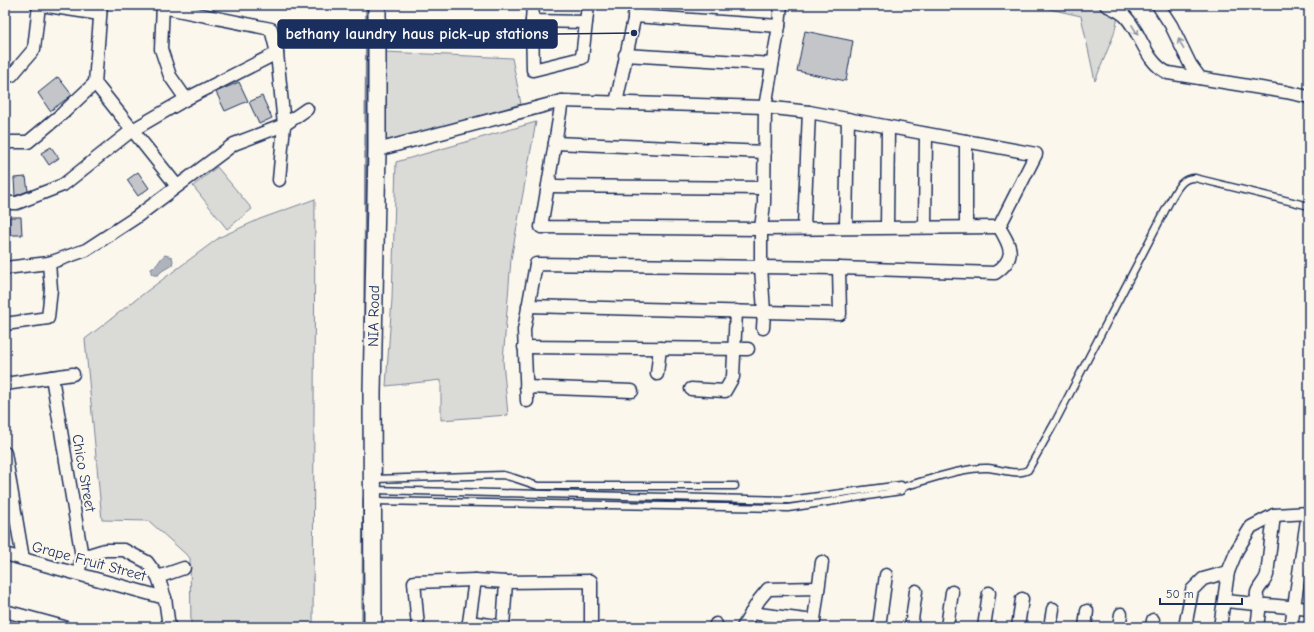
<svg xmlns="http://www.w3.org/2000/svg" width="1314" height="632" font-family="'Comic Neue',sans-serif">
<style>
.green{fill:#dadad7;stroke:#7a849a}
.water{fill:#afb3bb;stroke:#747e96}
.lines{fill:none;stroke-linecap:round;stroke-linejoin:round}
.stream{stroke:#747e96;stroke-width:3.5}
.building{fill:#c3c5c9;stroke:#1b2f5e}
.lane-casing{stroke:#1b2f5e;stroke-width:9}
.street-casing{stroke:#1b2f5e;stroke-width:15}
.secondary-casing{stroke:#1b2f5e;stroke-width:20}
.lane{stroke:#fbf7ec;stroke-width:6}
.street{stroke:#fbf7ec;stroke-width:12}
.secondary{stroke:#fbf7ec;stroke-width:17}
.oneway{stroke:#8b93a5}
.labels{text-anchor:middle;dominant-baseline:central;stroke-width:4;stroke-linejoin:round;paint-order:stroke}
.street-label{font-size:15px;fill:#1b2f5e;stroke:#fbf7ec}
.leader{fill:none;stroke:#1b2f5e;stroke-width:1.5}
.callout-dot{fill:#1b2f5e;stroke:#fbf7ec;stroke-width:1.5}
.callout{fill:#1b2f5e;stroke:#1b2f5e;stroke-width:1.5}
.callout-label{font-size:16px;text-anchor:middle;font-weight:bold;fill:#fff}
</style>
<rect width="100%" height="100%" fill="#fbf7ec"/>
<filter id="ink" filterUnits="userSpaceOnUse"><feTurbulence type="fractalNoise" baseFrequency=".025" numOctaves="2"/><feDisplacementMap in="SourceGraphic" scale="8" xChannelSelector="R" yChannelSelector="G"/><feConvolveMatrix kernelMatrix="1 2 1 2 8 2 1 2 1" color-interpolation-filters="sRGB"/></filter>
<g filter="url(#ink)">
<g class="green">
<polygon points="1031,5 1121,5 1114,34 1095,81 1081,16"/>
<polygon points="385,52 512,58 521,104 382,143"/>
<polygon points="536,122 511,259 503,361 508,415 441,420 441,380 386,386 392,299 396,162"/>
<polygon points="217,167 252,209 227,229 193,186"/>
<polygon points="315,199 313,627 191,627 190,558 149,521 102,520 85,339 147,291 220,237 260,219"/>
</g>
<path class="water" d="M165 255 172 257 173 261 172 265 162 271 158 275H153L151 273V269C160 264 158 260 165 255Z"/>
<g class="lines">
<g class="stream">
<polyline points="365,324 367,5"/>
<polyline points="363,627 364,498"/>
</g>
</g>
<g class="building">
<polygon points="805,31 853,41 846,81 797,71"/>
<polygon points="58,77 72,95 50,111 38,93"/>
<polygon points="239,82 248,101 225,111 216,92"/>
<polygon points="262,96 272,118 259,124 249,102"/>
<polygon points="51,147 59,158 49,165 41,153"/>
<polygon points="138,172 149,188 138,196 127,180"/>
<polygon points="26,177 28,191 15,196 14,178"/>
<polygon points="9,217 21,217 22,235 10,235"/>
</g>
<g class="lines">
<g class="lane-casing">
<g id="lane">
<polyline points="374,479 503,475 514,478 538,486 735,486"/>
<path d="M903 487C928 480 963 467 988 468 1001 469 1017 476 1028 470L1054 424 1170 201C1176 191 1181 177 1195 178L1309 206"/>
<polyline points="373,501 788,508 901,491 903,487 901,485 789,500 374,490"/>
</g>
</g>
<g class="street-casing">
<g id="street">
<polyline points="41,5 100,14"/>
<polyline points="101,5 95,83 177,186"/>
<polyline points="163,5 161,49 170,76 186,99"/>
<polyline points="533,5 532,21 533,70 582,58 588,5"/>
<path d="M1106 5C1112 8 1120 11 1125 16 1142 34 1145 62 1168 73L1286 92 1309 97"/>
<polyline points="1158,5 1171,25 1190,64 1200,78"/>
<polyline points="162,7 271,29 277,53 284,125 279,180"/>
<polyline points="634,16 779,26"/>
<polyline points="532,21 586,22"/>
<polyline points="625,55 772,64"/>
<polyline points="5,77 12,75 34,49 39,5"/>
<polyline points="562,101 541,227 761,229 999,227"/>
<polyline points="616,103 637,5"/>
<polyline points="966,141 966,227"/>
<polyline points="5,142 28,142 63,113 95,83"/>
<polyline points="555,143 765,152"/>
<polyline points="377,150 562,101 765,107 809,112 1036,154 999,227"/>
<polyline points="548,186 764,188"/>
<polyline points="5,203 17,203 63,185 131,131 186,99 277,53"/>
<polyline points="804,227 809,112"/>
<polyline points="846,227 848,119"/>
<polyline points="887,227 888,127"/>
<polyline points="925,227 926,134"/>
<polyline points="5,268 49,263 86,250 135,218 234,144 284,125 307,109"/>
<polyline points="528,306 840,314 839,268"/>
<polyline points="5,324 48,318 51,289 49,263"/>
<polyline points="763,328 764,312 761,267 761,229 764,203 765,107 779,26 781,5"/>
<polyline points="524,347 748,349"/>
<polyline points="657,374 660,348"/>
<polyline points="52,377 82,557 78,574"/>
<polyline points="5,384 73,374"/>
<polyline points="526,387 632,391"/>
<polyline points="691,389 725,391 733,377 736,311"/>
<path d="M527 401 524 330 536 264 839 268 995 273C1017 258 1011 247 999 227"/>
<polyline points="5,453 23,559"/>
<polyline points="5,554 165,598"/>
<polyline points="82,557 105,550 124,550 147,562 158,577 165,598 169,627"/>
<polyline points="158,577 184,568"/>
<polyline points="1225,601 1309,609"/>
<polyline points="5,611 64,627"/>
<polyline points="751,613 814,621"/>
<polyline points="469,622 475,580"/>
<polyline points="418,627 414,582 475,580 506,582"/>
<polyline points="468,627 469,622 504,627"/>
<polyline points="503,627 506,582 591,581 591,627"/>
<polyline points="715,627 716,624"/>
<polyline points="743,627 759,600 768,589 818,588"/>
<polyline points="813,627 822,562"/>
<polyline points="879,627 886,575"/>
<polyline points="911,627 916,591"/>
<polyline points="947,627 952,592"/>
<polyline points="984,627 989,593"/>
<polyline points="1018,627 1022,599"/>
<polyline points="1050,627 1053,609"/>
<polyline points="1085,627 1087,611"/>
<polyline points="1119,627 1121,614"/>
<polyline points="1152,627 1153,620"/>
<polyline points="1185,627 1192,590 1203,579 1228,572"/>
<polyline points="1220,627 1228,572 1237,550 1251,527 1274,515 1309,513"/>
<path d="M1257 627 1260 604C1251 590 1263 587 1267 575L1274 515"/>
<polyline points="1291,627 1308,513"/>
</g>
</g>
<g class="secondary-casing">
<g id="secondary">
<path id="s1" d="M373 627 372 393 377 150V5"/>
</g>
</g>
<use href="#lane" class="lane"/>
<use href="#street" class="street"/>
<use href="#secondary" class="secondary"/>
</g>
<defs><path id="oneway-shaft" d="M-6 0H5M1.5-3L5.5 0L1.5 3" fill="none" stroke-width="1.6" stroke-linecap="round" stroke-linejoin="round"/></defs>
<g class="oneway">
<use href="#oneway-shaft" transform="translate(1135 30) rotate(59)"/>
<use href="#oneway-shaft" transform="translate(1181 44) rotate(-116)"/>
</g>
</g>
<g class="labels">
<g class="street-label">
<text stroke="none"><textPath href="#s1" startOffset="311">NIA Road</textPath></text>
<text transform="translate(84 473) rotate(80)">Chico Street</text>
<text transform="translate(89 561) rotate(15)">Grape Fruit Street</text>
</g>
</g>
<path class="leader" d="M634 33L557 34"/>
<circle class="callout-dot" cx="634" cy="33" r="4"/>
<rect class="callout" x="278" y="20" width="279" height="28" rx="4"/>
<g class="callout-label">
<text x="417" y="39">bethany laundry haus pick-up stations</text>
</g>
<rect width="1314" height="632" fill="none" stroke="#fbf7ec" stroke-width="20"/>
<rect x="10" y="10" width="1294" height="612" fill="none" stroke="#1b2f5e" stroke-width="1.5" filter="url(#ink)"/>
<path d="M1160 598v6h82v-6" fill="none" stroke="#1b2f5e" stroke-width="2"/>
<text x="1166" y="598" font-size="12" fill="#1b2f5e" stroke="#fbf7ec" stroke-width="3" paint-order="stroke">50 m</text>
</svg>
